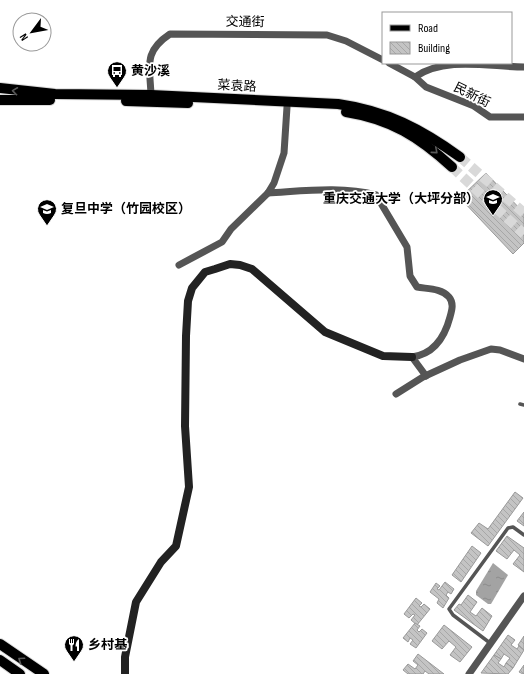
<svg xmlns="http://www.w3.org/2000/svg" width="524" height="674" font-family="'Sofia Sans Condensed','Noto Sans SC',sans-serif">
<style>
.water{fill:url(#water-ripples)}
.building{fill:url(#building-back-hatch);stroke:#999}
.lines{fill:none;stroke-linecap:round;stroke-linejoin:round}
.primary-tunnel{stroke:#d9d9d9;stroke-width:10;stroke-dasharray:10 5;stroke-linecap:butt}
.primary-casing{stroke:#dbdbdb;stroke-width:12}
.lane{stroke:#555;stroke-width:3.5}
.street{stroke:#555;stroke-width:7}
.secondary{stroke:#222;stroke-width:8}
.primary{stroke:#000;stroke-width:10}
.oneway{stroke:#595959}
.labels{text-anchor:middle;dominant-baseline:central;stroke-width:3.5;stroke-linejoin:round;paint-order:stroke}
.street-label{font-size:13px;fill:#000;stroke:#fff}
.poi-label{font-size:13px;font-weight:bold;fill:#000;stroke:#fff;text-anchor:start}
</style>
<defs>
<pattern id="water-ripples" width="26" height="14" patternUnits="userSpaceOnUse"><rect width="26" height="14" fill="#a3a3a3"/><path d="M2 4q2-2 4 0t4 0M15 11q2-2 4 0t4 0" fill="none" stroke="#8b8b8b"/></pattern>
<pattern id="building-back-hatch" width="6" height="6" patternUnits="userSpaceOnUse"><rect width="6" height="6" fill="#c4c4c4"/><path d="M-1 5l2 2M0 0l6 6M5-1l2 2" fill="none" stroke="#a7a7a7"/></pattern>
</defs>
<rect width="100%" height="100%" fill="#fff"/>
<polygon class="water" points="493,563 508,575 491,604 488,604 476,595 476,591"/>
<g class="building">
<polygon points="486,173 524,213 524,243 513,254 460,198"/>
<polygon points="515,492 523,498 488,546 471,533 479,523 488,529"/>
<polygon points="524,512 524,526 517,521"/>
<polygon points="507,536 524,548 524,572 513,564 520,555 514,550 507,559 496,551"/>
<polygon points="472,546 481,553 461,582 452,575"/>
<polygon points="445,582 454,589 451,594 448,592 446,595 449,598 443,608 437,603 439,599 430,592 436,583 440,586 437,589 439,590"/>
<polygon points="468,595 477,602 470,612 476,616 482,608 492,616 483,631 454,610 459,604 461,605"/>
<polygon points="416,598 422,603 419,606 421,607 424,604 430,609 417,625 411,620 415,615 413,614 409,618 404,614"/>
<polygon points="415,623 420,626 417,630 419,632 422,629 427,633 416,648 410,644 413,640 410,638 408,642 403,638"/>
<polygon points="444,625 472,647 460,662 450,655 456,647 449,641 442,649 432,641"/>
<polygon points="508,635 515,640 511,645 517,649 519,646 524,650 513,668 506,663 510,658 504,654 501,659 494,655"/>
<polygon points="524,636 524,650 518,645"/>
<polygon points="418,654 444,674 429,674 425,671 423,674 408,674 403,670 408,664 415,669 418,665 413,661"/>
<polygon points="494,655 501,659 498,663 504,667 506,663 513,668 508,674 481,673"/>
<polygon points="524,665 524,674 523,674 519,672"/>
</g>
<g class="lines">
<g class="primary-tunnel">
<polyline points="460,157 524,213"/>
<polyline points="452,167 524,234"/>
</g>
<g class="primary-casing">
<g id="primary">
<path d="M0 88 55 94 151 95 338 104C387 111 421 129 460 157"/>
<polyline points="0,100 50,100"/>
<polyline points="126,101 188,103"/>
<path d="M346 112C391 119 419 137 452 167"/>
<polyline points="0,644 44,674"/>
<polyline points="0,660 20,674"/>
</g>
</g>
<g class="lane">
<polyline points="520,404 524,405"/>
<polyline points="490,643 453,615 449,609 508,528 513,527 524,535"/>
</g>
<g class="street">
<path d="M389 63 415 77C445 56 490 67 524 67"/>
<polyline points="415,77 426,87 474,106 490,117 524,117"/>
<path d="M151 95C150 66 143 52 170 34L327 35 346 41 383 60"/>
<path d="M268 193C304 191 342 186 376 195L407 247 410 276 417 287C427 289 441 288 449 297 454 303 452 310 450 317 445 336 434 354 412 357L426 376"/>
<polyline points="179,265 222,242 231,229 268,193 274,183 284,153 287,107"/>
<polyline points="396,394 423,377 460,360 491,349 500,350 524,359"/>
<polyline points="469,674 524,596"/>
</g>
<polyline class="secondary" points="125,674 125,657 136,602 161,562 176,546 189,487 185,426 186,336 188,301 192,288 205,272 215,269 230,264 240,265 252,269 325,332 383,356 412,357"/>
<use href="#primary" class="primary"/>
</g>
<defs><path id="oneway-chevron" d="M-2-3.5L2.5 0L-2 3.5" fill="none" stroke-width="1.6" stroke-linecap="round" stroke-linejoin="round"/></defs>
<g class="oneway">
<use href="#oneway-chevron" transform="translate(15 91) rotate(-172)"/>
<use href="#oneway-chevron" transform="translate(435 151) rotate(41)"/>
<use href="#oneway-chevron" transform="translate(21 660) rotate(-145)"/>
</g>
<defs>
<g id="bus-pin" transform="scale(1)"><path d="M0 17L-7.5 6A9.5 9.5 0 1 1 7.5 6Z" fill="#000" stroke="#fff"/><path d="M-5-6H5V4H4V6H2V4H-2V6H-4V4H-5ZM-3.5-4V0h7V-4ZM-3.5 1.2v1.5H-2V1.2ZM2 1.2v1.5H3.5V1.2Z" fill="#fff"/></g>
<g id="university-pin" transform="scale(1)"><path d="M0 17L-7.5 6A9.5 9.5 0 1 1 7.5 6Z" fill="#000" stroke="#fff"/><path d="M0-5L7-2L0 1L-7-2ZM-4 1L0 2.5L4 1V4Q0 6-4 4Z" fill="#fff"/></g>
<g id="school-pin" transform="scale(1)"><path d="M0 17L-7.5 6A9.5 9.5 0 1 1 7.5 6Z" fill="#000" stroke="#fff"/><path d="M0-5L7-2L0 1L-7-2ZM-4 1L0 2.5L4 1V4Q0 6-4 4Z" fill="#fff"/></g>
<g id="restaurant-pin" transform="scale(1)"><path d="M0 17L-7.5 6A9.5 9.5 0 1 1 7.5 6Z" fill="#000" stroke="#fff"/><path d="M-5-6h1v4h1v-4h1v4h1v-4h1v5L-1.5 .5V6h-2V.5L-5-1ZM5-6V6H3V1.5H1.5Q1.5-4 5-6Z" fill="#fff"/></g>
</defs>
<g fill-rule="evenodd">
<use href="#bus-pin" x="117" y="71"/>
<use href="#university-pin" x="493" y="199"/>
<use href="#school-pin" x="47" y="209"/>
<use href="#restaurant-pin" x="74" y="645"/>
</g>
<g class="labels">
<g class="street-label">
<text transform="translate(245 22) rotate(1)">交通街</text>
<text transform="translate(237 86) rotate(3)">菜袁路</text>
<text transform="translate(472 95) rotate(26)">民新街</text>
</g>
<g class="poi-label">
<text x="131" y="71">黄沙溪</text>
<text x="479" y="199" text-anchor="end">重庆交通大学（大坪分部）</text>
<text x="61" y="209">复旦中学（竹园校区）</text>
<text x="88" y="645">乡村基</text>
</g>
</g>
<rect x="382" y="12" width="130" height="52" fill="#ffffff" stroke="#999999"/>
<rect x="390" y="25" width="20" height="6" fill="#000000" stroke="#999999"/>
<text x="418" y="32" font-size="12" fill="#000000">Road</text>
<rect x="390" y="42" width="20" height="12" fill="url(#building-back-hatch)" stroke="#999999"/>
<text x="418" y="52" font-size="12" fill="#000000">Building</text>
<g transform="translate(32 32) rotate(238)"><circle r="19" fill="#ffffff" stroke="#999999"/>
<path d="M0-3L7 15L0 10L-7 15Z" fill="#000000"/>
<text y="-6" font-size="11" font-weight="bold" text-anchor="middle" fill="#000000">N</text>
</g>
</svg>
